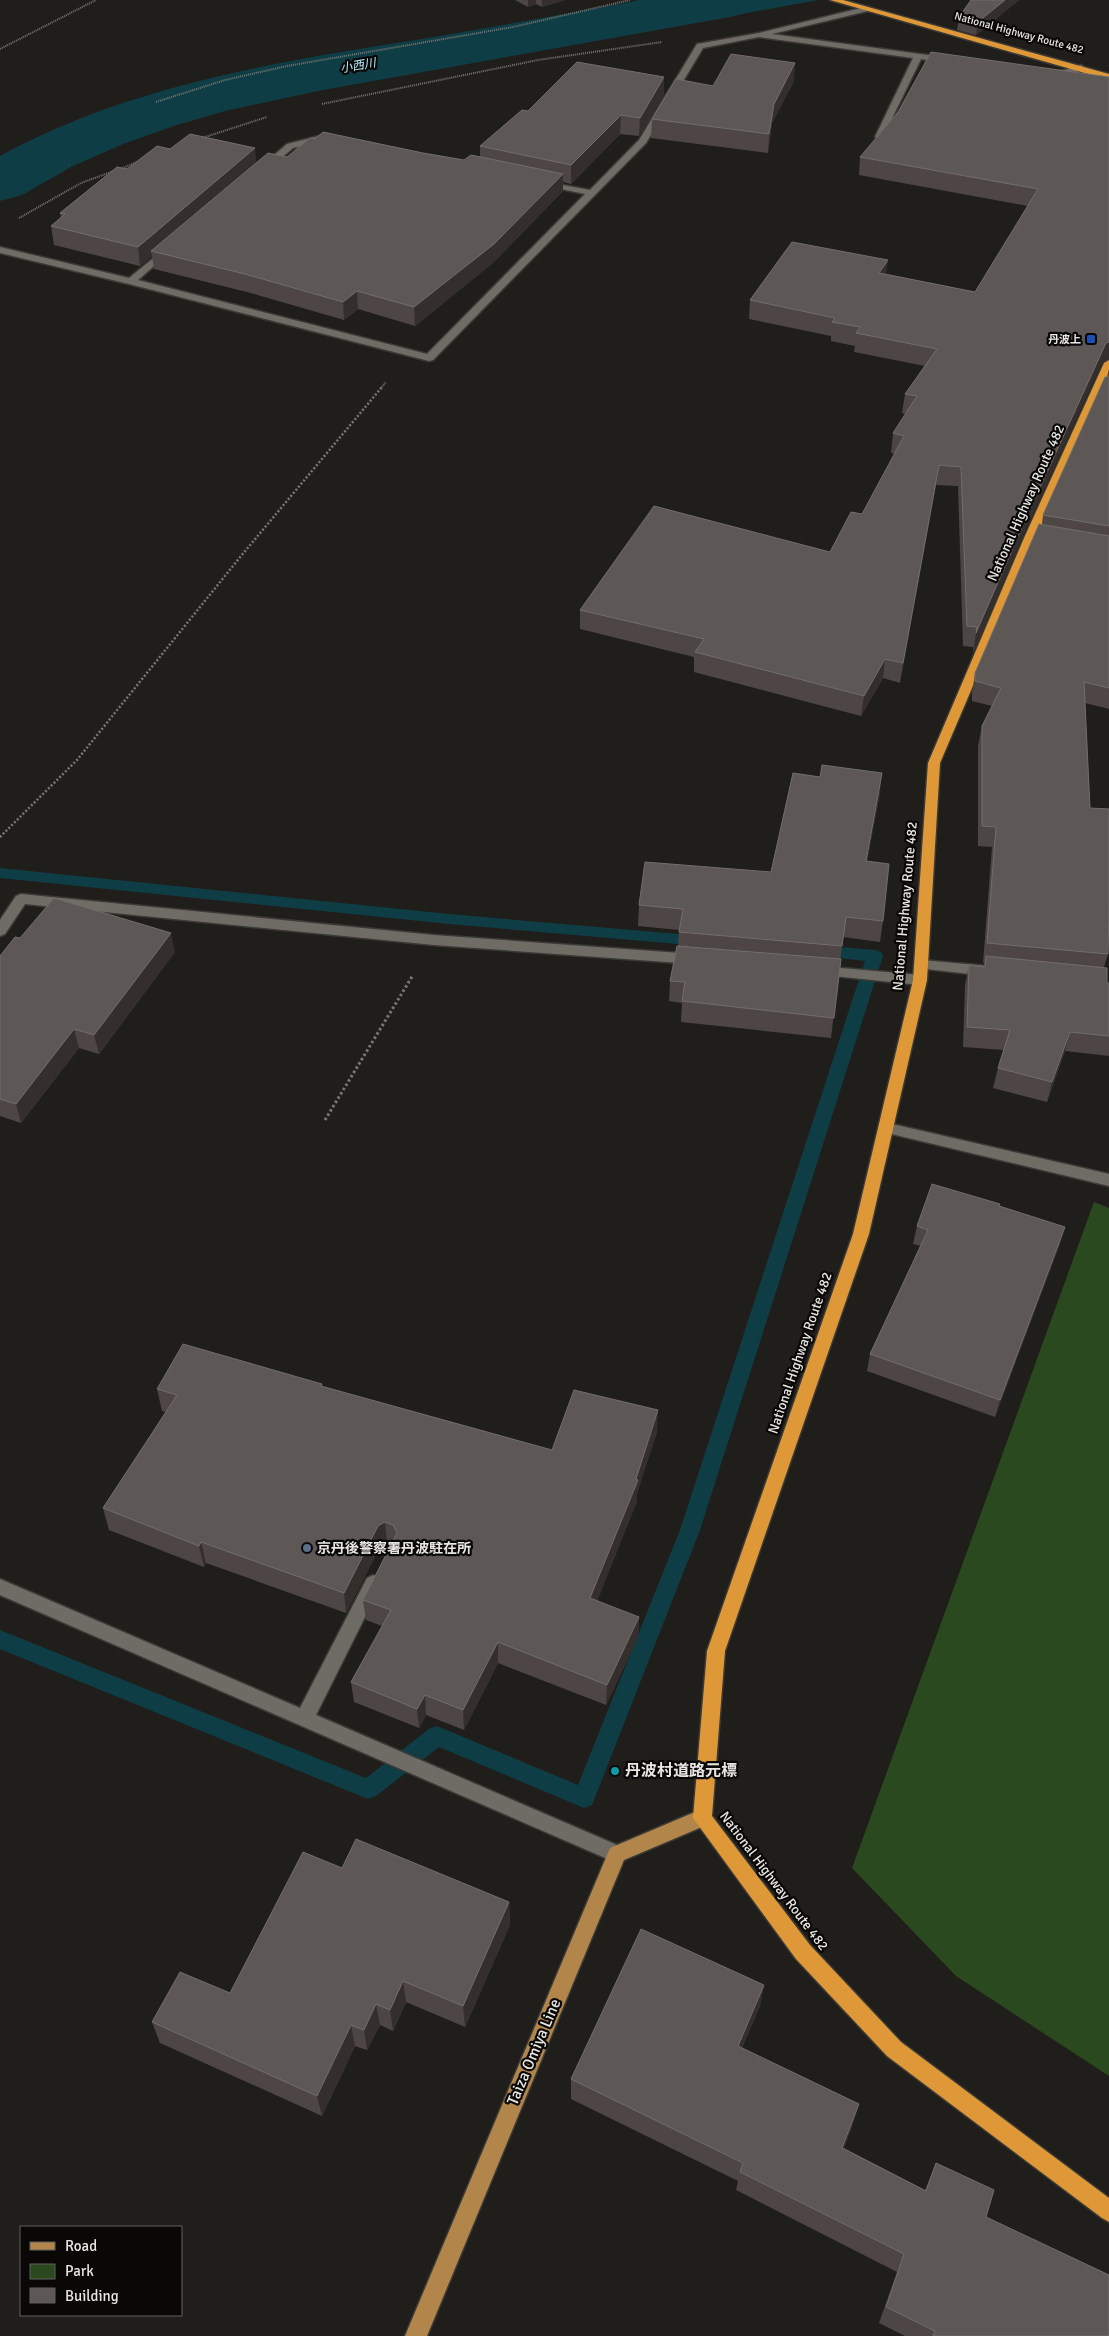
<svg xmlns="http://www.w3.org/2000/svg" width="1109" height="2336" font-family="Signika,'Noto Sans JP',sans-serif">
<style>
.green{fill:#2b491e}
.water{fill:#0f3d45}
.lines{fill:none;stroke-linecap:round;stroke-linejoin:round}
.stream{fill:#0f3d45;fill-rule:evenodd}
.river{fill:#0f3d45;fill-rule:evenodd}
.minor-casing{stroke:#3b3936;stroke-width:3}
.major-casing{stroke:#3b3936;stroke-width:3}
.highway-casing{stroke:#3b3936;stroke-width:3}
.path-far2{stroke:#797773;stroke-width:2;stroke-dasharray:1 1;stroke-linecap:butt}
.path-far1{stroke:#797773;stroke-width:2.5;stroke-dasharray:2 2;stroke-linecap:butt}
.path{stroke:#797773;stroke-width:3;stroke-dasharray:2.5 2.5;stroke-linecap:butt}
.minor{fill:#6f6c66;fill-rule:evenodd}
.major{fill:#b2864a;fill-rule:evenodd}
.highway{fill:#de9838;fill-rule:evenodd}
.wall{fill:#4d4645}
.shaded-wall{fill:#342f2d}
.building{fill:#5d5756;stroke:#736e6c}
.transit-dot{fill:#1a4fb4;stroke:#090807;stroke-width:2}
.service-dot{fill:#5c6f8a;stroke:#090807;stroke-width:2}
.culture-dot{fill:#0f9aa8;stroke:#090807;stroke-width:2}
.labels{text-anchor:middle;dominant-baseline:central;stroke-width:4.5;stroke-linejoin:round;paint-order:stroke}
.far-street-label{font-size:11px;fill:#e7e6e2;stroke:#090807}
.far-poi-label{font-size:11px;font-weight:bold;fill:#e7e6e2;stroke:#090807;text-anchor:end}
.far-water-label{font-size:12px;font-style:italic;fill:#b5f0fd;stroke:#090807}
.street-label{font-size:14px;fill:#e7e6e2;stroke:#090807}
.poi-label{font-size:14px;font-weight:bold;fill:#e7e6e2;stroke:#090807;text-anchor:start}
.near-poi-label{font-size:16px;font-weight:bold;fill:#e7e6e2;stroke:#090807;text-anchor:start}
.near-street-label{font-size:16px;fill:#e7e6e2;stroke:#090807}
</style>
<rect width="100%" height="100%" fill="#201e1a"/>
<polygon class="green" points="1094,1202 1109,1208 1109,2076 956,1976 852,1868"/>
<polygon class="water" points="713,0 819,0 729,16"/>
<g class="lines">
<g class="stream">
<polygon points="0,868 449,914 701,936 707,937 709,941 707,945 701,946 449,924 0,878"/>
<polygon points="819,945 875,950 881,952 883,956 700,1530 592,1805 584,1808 439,1747 376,1796 368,1799 0,1649 0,1630 366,1778 429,1729 437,1726 578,1785 680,1530 865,961 813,955 811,951 813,947"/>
</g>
<path class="river" d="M640 0H758L750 12 730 17 323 90 225 111 177 125 123 144 71 167 22 195 0 201V156C131 84 282 61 428 38 499 26 570 13 640 0Z"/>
<g class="minor-casing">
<g id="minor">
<polygon points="865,7 868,7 868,11 772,34 950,58 951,60 947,63 921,59 882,139 875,137 913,58 759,37 703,48 646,143 433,360 429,361 129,284 0,253 0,247 129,278 167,247 172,250 170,252 138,280 427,354 585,194 541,185 541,181 590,190 639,140 697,44 759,33"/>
<polygon points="1081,65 1085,68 1084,70 1048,79 1044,76"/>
<polygon points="323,135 327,138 326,140 293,148 266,171 258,169 287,144"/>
<polygon points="21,894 434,935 694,954 701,959 694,964 434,945 25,904 5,934 0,936 0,920 16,896"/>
<polygon points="922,960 988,966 993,968 995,971 993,974 988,976 917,968 915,965"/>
<polygon points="819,966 920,975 925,977 927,980 925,983 920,985 814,974 812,971 814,968"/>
<polygon points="888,1123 1109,1174 1109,1186 883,1132 881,1128 883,1124"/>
<polygon points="373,1575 379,1578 382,1583 316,1715 624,1848 627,1854 624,1860 617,1863 610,1860 0,1595 0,1579 300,1708 367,1578"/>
</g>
</g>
<g class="major-casing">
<polygon id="major" points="702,1809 709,1812 711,1818 709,1824 624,1860 427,2336 405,2336 610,1848"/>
</g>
<g class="highway-casing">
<g id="highway">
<polygon points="830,0 843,0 1109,74 1109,80"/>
<polygon points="1109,360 1109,374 1036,538 940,763 927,980 869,1234 725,1651 712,1816 810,1945 901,2042 1109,2198 1109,2222 1102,2218 887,2056 796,1959 693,1818 707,1651 853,1234 913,980 928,763 1024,538 1104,363"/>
</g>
</g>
<g class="path-far2">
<polyline points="0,49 96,0"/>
<polyline points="156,102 225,80 287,66 513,27 630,0"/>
<polyline points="322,104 538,60 662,42"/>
<polyline points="202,138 267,117"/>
<polyline points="120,169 137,162"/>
<polyline points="19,218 81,183 114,171"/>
<polyline points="381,388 386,382"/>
</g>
<polyline class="path-far1" points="0,837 77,760 241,556 382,387"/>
<polyline class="path" points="325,1120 413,975"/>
<use href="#minor" class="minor"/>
<use href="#major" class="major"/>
<use href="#highway" class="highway"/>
</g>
<g class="wall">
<polygon points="515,0 565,0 542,7 536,4 528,7"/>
<polygon points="971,0 1019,0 976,35 957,30 959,17"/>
<polygon points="664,77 664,96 639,136 620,134 571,184 563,182 563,191 494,262 415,326 358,309 344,320 247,292 154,269 152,256 140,266 54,245 51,226 61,218 60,213 127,169 170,149 256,163 287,157 315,139 423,153 464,160 480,157 480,146 528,111"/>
<polygon points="1109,77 1102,362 1022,537 973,653 973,647 963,646 958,486 936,485 900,683 883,678 861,716 694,672 694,657 580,629 580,610 830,552 862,514 895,454 891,453 893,433 906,414 902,413 905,394 925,366 854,352 855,346 831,341 831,336 749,319 750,300 887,274 975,292 1028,206 859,175 860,157"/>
<polygon points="794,81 772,123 768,153 651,138 652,119 713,86"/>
<polygon points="1109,369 1109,709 1085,703 1090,808 1109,809 1109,920 1108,954 1104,967 1107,983 1109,983 1109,1056 1065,1051 1047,1102 993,1088 998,1068 1004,1050 963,1047 965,985 969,965 984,967 984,963 983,963 992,847 978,846 978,746 982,726 992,706 972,701 972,693 975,673 1042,524 1043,515 1107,377"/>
<polygon points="880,793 867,861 883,921 880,942 843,937 831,1038 681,1022 682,1003 669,1001 670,981 678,946 679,930 638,926 639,905 771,872"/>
<polygon points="20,938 175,952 99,1054 79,1048 21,1123 0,1116 0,956"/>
<polygon points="999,1206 1060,1244 995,1417 867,1371 870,1354 921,1246 913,1244 917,1226"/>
<polygon points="322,1384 322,1387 552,1450 657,1432 637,1493 637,1501 597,1601 639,1617 638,1637 606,1705 498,1663 464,1730 426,1715 419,1728 354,1702 351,1682 382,1626 366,1620 363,1600 391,1545 387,1543 380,1547 346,1613 206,1563 204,1567 109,1530 103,1508 166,1412 162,1411 157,1389"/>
<polygon points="342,1868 509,1902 510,1925 465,2027 406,2002 393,2031 380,2025 367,2050 355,2046 322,2116 160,2043 152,2022 230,1993"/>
<polygon points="764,1985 760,2006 742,2048 853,2124 844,2148 925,2190 936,2163 986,2217 1109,2336 905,2336 879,2323 897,2272 736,2190 738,2181 571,2099 571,2079"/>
</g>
<g class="shaded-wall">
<polygon points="528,0 536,0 536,4 528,7"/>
<polygon points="542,0 565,0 542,7"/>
<polygon points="1005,0 1019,0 976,35 978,22"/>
<polygon points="795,63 794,81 772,123 768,153 769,134 774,104"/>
<polygon points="664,77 664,96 639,136 640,118"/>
<polygon points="621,115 620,134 571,184 571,165"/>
<polygon points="255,148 257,167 151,251 152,256 140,266 138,247"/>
<polygon points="563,174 563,191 494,262 415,326 414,307"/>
<polygon points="888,260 886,278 879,273"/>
<polygon points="357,291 358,309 344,320 343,302"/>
<polygon points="1109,342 1109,359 1102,362 1022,537 973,653 976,633 1026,518 1106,343"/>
<polygon points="939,465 936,485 900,683 903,663"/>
<polygon points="885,659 883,678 861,716 864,696"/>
<polygon points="882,773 880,793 863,882 866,861"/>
<polygon points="171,933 175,952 99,1054 94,1035"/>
<polygon points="74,1029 79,1048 21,1123 16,1104"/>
<polygon points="1070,1032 1065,1051 1047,1102 1052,1082"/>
<polygon points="1065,1227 1060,1244 995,1417 1000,1400"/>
<polygon points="658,1410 657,1432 637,1493 637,1501 590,1619 590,1598 636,1479"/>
<polygon points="385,1522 387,1543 380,1547 346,1613 344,1593 378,1526"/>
<polygon points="201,1542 206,1563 204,1567 199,1546"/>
<polygon points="639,1617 638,1637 606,1705 607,1685"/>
<polygon points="498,1642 498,1663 464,1730 463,1710"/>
<polygon points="425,1695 426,1715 419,1728 417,1709"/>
<polygon points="509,1902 510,1925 465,2027 463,2006"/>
<polygon points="403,1981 406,2002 393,2031 390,2010"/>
<polygon points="764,1985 760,2006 734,2067 738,2046"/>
<polygon points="376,2004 380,2025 367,2050 364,2030"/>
<polygon points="351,2025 355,2046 322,2116 317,2096"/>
<polygon points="859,2104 853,2124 837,2167 842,2148"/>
</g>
<g class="building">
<polygon points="971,0 1005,0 978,22 959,17"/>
<polygon points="931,52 1109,77 1109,342 1106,343 1026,518 976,633 977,627 967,626 961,467 939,465 903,663 885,659 864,696 695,652 704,639 580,610 654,506 830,552 851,512 862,514 904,436 893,433 917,396 905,394 937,349 856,333 860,327 832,322 835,318 750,300 792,242 888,260 879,273 975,292 1038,189 860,157 898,112"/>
<polygon points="731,54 795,63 774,104 769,134 652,119 676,79 713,86"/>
<polygon points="577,62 664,77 640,118 621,115 571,165 480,146 522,110 528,111"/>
<polygon points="323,132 423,153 464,160 471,155 563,174 494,244 414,307 357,291 343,302 245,274 151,251 268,153 287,157 310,138 315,139"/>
<polygon points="190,134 255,148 138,247 51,226 65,214 60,213 117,167 127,169 157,146 170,149"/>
<polygon points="1105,377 1109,377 1109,526 1043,515"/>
<polygon points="1039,524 1109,536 1109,688 1084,682 1090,808 1109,809 1109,904 1108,954 987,943 996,827 982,826 982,726 1001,688 975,681 975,673"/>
<polygon points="822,765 882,773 866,861 889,864 883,921 846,917 842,946 679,932 683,909 639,905 645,862 771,872 793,773 820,777"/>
<polygon points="54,898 171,933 94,1035 74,1029 16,1104 0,1099 0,956 15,937 20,938"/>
<polygon points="677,946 841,959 834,1018 682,1001 685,982 670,981"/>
<polygon points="986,956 1107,968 1107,983 1109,983 1109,1036 1070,1032 1052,1082 998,1068 1010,1030 967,1027 969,965 985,967"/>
<polygon points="932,1184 1000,1204 999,1206 1065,1227 1000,1400 870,1354 928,1230 917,1226"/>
<polygon points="183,1344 322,1384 321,1386 552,1450 574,1390 658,1410 636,1479 638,1480 590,1598 639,1617 607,1685 498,1642 463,1710 425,1695 417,1709 351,1682 391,1610 363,1600 397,1533 393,1525 385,1522 378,1526 344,1593 201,1542 199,1546 103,1508 177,1395 157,1389"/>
<polygon points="356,1839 509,1902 463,2006 403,1981 390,2010 376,2004 364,2030 351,2025 317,2096 152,2022 180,1972 230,1993 303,1852 342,1868"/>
<polygon points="641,1929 764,1985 738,2046 859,2104 842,2148 926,2191 936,2163 994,2190 986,2217 1109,2275 1109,2336 933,2336 935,2331 886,2307 904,2254 740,2172 743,2163 571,2079"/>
</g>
<rect class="transit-dot" x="1086" y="334" width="10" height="10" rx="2.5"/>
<circle class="service-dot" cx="307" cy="1548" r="5"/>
<circle class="culture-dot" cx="615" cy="1771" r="5"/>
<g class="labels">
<g class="far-street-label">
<text transform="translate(1019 33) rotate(15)">National Highway Route 482</text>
</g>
<g class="far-poi-label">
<text x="1081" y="339">丹波上</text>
</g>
<g class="far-water-label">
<text transform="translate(358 66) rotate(-10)">小西川</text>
</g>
<g class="street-label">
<text transform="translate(1026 503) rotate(-66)">National Highway Route 482</text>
<text transform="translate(905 906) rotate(-85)">National Highway Route 482</text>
<text transform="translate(800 1353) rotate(-71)">National Highway Route 482</text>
<text transform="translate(774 1881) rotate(53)">National Highway Route 482</text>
</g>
<g class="poi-label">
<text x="317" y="1548">京丹後警察署丹波駐在所</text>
</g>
<g class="near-poi-label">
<text x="625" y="1771">丹波村道路元標</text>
</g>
<g class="near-street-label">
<text transform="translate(534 2052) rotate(-67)">Taiza Omiya Line</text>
</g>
</g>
<rect x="20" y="2226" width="162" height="90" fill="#090807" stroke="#62615f"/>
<rect x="30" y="2242" width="25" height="8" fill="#b2864a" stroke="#62615f"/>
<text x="65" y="2251" font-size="15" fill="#e7e6e2">Road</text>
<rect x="30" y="2264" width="25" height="15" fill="#2b491e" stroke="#62615f"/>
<text x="65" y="2276" font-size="15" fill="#e7e6e2">Park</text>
<rect x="30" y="2288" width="25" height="15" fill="#5d5756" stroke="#62615f"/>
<text x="65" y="2301" font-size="15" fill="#e7e6e2">Building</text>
</svg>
